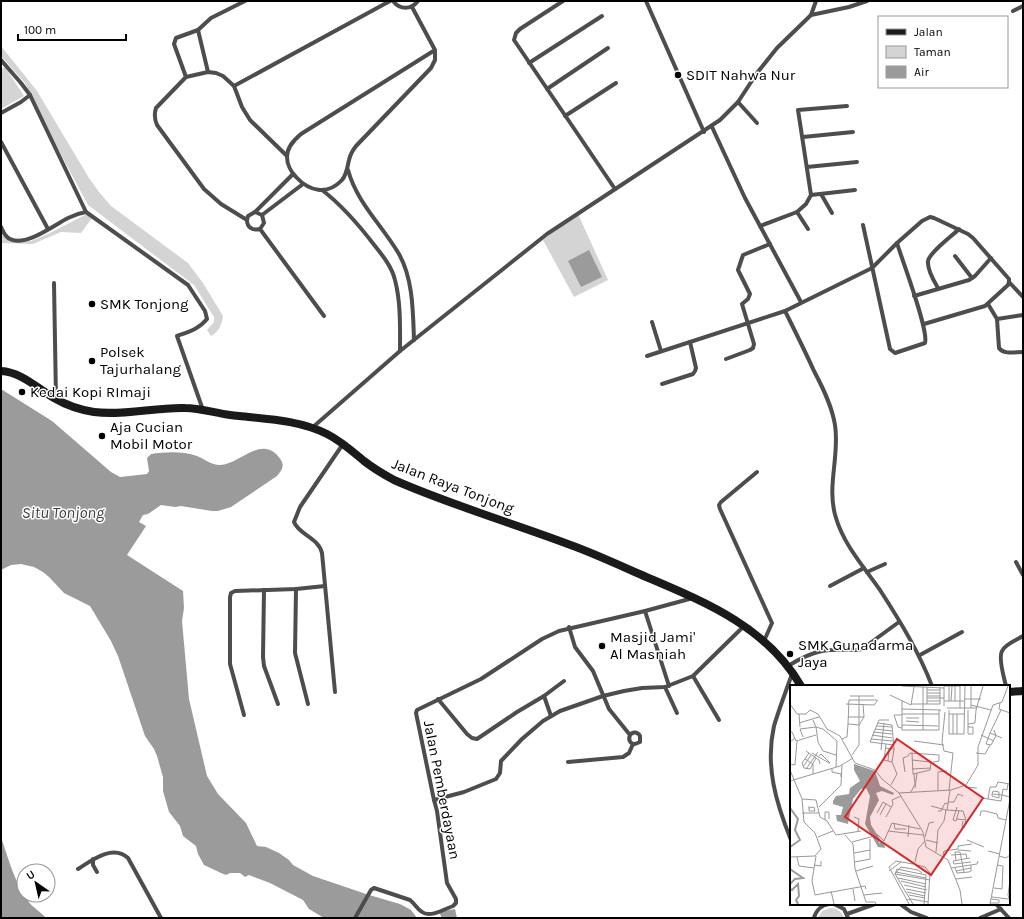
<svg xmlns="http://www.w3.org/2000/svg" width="1024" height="919" font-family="Karla,sans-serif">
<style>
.green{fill:#d4d4d4}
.water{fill:#9b9b9b}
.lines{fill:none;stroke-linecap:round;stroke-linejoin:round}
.minor{stroke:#4d4d4d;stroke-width:4}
.secondary{stroke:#1a1a1a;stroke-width:8}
.poi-dot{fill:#000;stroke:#fff;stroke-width:1.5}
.labels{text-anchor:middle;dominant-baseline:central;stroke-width:3;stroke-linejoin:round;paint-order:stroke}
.poi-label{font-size:15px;fill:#000;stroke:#fff;text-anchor:start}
.street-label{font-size:15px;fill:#000;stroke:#fff}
.water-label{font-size:16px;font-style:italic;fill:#3c3c3c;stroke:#fff}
.inset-river{fill:none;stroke:#9b9b9b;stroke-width:2}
.inset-road{fill:none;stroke:#999;stroke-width:1}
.view{fill:#d62828;fill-opacity:0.15;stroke:#d62828;stroke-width:2}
.inset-edge{fill:none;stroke:#000;stroke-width:2}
</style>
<rect width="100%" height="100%" fill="#fff"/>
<g class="green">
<path d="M1 46 37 91 89 178 99 192 111 206 188 263 203 283 223 316C222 324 219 332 211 336L207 330 214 322V317L194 285 88 205 51 136 31 94 25 83 1 56Z"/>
<polygon points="5,67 24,96 1,109 1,69"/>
<polygon points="578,214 608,280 574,297 543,240"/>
<polygon points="85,215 89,215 92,218 81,233 61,232 33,244 1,243 1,236 3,235 24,241 31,241 48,234"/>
<path d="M830 908C837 908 841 911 844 918H818L822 911Z"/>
</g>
<g class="water">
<polygon points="589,250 602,277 581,287 568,261"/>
<path d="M1 389 52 421 111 472 120 477 147 474 149 471 147 458 151 454C166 452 182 451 197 456 205 459 211 465 220 465 238 465 257 439 275 453 278 456 280 458 282 462 284 468 281 471 277 476L231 507 218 511H212L181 506 175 507 161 505 148 514 143 515 139 522 146 526 127 555 183 591 184 608 182 621 189 699 207 776 218 794 246 823 257 846 266 847 279 853 289 860 293 865 313 876 369 895 400 904 411 910 417 918H324L309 909 303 900 270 883 249 875 245 877 240 873H230L226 875 221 873 204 865 198 854 196 846 183 836 180 826 169 812 163 791V777L157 756 154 749 145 736 118 656 111 641 90 606 64 593 49 577 43 572 34 567 21 564 11 565 1 570Z"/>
<path d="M1 837C8 858 15 883 28 901 33 908 40 911 46 918H1Z"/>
<polygon points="455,909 457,918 442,918 439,912"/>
</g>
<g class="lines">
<g class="minor">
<path d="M393 1C400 10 411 10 418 1"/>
<polyline points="563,1 520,29 516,33 514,40 615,189"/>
<polyline points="646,1 704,132"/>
<path d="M412 7 435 50V60L431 68 356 146C353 150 350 155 349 160 347 168 347 174 342 180 327 196 309 191 296 177 291 172 287 164 287 157 287 147 294 140 301 134L435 50"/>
<polyline points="1013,11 1023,6"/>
<polyline points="811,15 849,7 867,1"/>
<polyline points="198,30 208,72"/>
<polyline points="1,60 21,83 30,95 21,102 1,113"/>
<polyline points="529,63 602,16"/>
<polyline points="186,77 174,44 176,38 198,30 211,18 245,1"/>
<polyline points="234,86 390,1"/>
<polyline points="547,89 608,48"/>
<polyline points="30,95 86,212"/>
<polyline points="738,102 757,123"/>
<polyline points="565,116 616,83"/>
<polyline points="712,127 745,198 801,302"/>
<polyline points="803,137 853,132"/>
<polyline points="1,142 48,229"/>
<polyline points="807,167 857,162"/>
<path d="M348 170C357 203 382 225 399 254 413 279 413 311 414 340"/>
<path d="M322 190C343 206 359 225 375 246 383 256 392 267 395 280 401 303 400 328 400 351"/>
<polyline points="821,194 832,213"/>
<polyline points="811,195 855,190"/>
<polyline points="255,212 293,174"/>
<polyline points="797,212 808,229"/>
<polyline points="262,215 303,184"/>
<path d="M247 220 248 216 255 212 262 215 264 223 260 229C252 231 247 227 247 220L221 204 204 189 157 125C154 118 154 114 156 108L186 77 208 72 216 73 223 76 234 86 242 107 250 120 287 156"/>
<path d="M863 225 890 349 895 353 925 343C929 330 902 260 897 243"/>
<polyline points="760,226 797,212 806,204 811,195 798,110 847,106"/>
<path d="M1 227C3 231 5 237 10 239 26 247 54 225 68 218 74 215 80 213 86 212L188 285 205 311 207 319C199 329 188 332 177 336L203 410"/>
<polyline points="260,229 324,316"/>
<polyline points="955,256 972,278"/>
<polyline points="1009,282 1023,297"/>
<polyline points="54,283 56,399"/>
<path d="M938 288C934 281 927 270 928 261 929 253 952 236 959 229"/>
<polyline points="914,296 969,280 975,276 991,258"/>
<path d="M988 304 997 319 999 348C1004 355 1015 352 1023 352"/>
<path d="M785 311C795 331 805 351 814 371 823 388 832 406 835 425 840 456 826 487 836 518 844 545 864 567 880 590 900 621 919 652 932 686"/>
<polyline points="997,319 1023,315"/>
<polyline points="652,322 661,351"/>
<polyline points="647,356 785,311 872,268 897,243 922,221 930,217 934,218 968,234 973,238 1009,279 1009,282 1008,285 985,306 924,324"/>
<polyline points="726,359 750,350 753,348 754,344 742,304 748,299 750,294 738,270 743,255 770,244"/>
<polyline points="662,384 693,374 695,371 696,368 690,342"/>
<polyline points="313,427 400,351 547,234 720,120 738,102 757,73 777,48 811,15 816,1"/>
<polyline points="757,472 721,502 719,505 720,509 772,623 764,641"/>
<polyline points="1016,562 1023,575"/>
<polyline points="867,572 885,564"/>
<polyline points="830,586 864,568"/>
<polyline points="296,589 295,653 308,704"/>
<polyline points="264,590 263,657 264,666 278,704"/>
<polyline points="645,611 669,686"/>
<path d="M569 627 575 647 593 671 609 709 630 735C628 740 630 744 635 744L640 742V736C638 732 633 731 630 735"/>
<polyline points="920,655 962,632"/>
<path d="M788 666C815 649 826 649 857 650L862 649 899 622"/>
<polyline points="693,676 719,720"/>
<path d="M1006 686C1004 678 998 658 1002 651 1005 644 1017 640 1023 636"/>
<polyline points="665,687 677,713"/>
<path d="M335 692 322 553C318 537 299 535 294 522L300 507 343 444"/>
<polyline points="544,696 551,716"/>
<polyline points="438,699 467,734 472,738 477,739 517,712 544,696 564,681"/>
<polyline points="244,715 230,664 230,597 231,593 235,591 296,589 325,586"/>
<polyline points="568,762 623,757 629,753 633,744"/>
<polyline points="434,800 464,792 496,779 500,773 501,761 522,739 543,721 560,711 603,696 624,691 642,688 665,687 693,676 743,627"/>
<path d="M791 840C776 803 765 766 774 726 779 709 786 691 792 674"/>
<polyline points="93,859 93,865 97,872"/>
<path d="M78 869C92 860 113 844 128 858L161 918"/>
<polyline points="834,904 844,909 848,918"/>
<polyline points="900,904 911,912 927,918"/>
<polyline points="996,904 1009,918"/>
<polyline points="847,914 875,904"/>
<path d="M355 918 371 890 374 888 410 900C415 904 417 909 422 912 430 918 445 909 453 906L456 903V899L447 883 437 811 434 800 416 713 417 710 481 679 542 639 559 631 645 611 693 598"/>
<path d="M814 918C816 910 822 905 829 904"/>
<polyline points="980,918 1001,909"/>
</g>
<g class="secondary">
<path d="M1 371C21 372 37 388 54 398 66 405 81 410 94 412 124 416 155 407 185 408 200 408 215 413 230 415 262 419 297 419 327 434 341 441 352 451 364 461 373 468 383 474 394 480 453 506 516 524 576 547 597 555 617 564 637 573 700 600 765 624 801 686"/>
<polyline points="1009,692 1023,691"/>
</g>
</g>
<g class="poi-dot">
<circle cx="678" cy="75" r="4"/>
<circle cx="92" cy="304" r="4"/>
<circle cx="92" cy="361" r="4"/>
<circle cx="22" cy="392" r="4"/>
<circle cx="102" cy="436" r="4"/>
<circle cx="602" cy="646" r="4"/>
<circle cx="790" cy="654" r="4"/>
</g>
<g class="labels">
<g class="poi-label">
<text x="686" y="75">SDIT Nahwa Nur</text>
<text x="100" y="304">SMK Tonjong</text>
<text x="100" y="352">Polsek<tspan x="100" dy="17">Tajurhalang</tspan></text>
<text x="30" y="392">Kedai Kopi RImaji</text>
<text x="110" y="427">Aja Cucian<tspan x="110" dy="17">Mobil Motor</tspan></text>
<text x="610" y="637">Masjid Jami'<tspan x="610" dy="17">Al Masniah</tspan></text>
<text x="798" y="645">SMK Gunadarma<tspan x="798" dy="17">Jaya</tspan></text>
</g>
<g class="street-label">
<text transform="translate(453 486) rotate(21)">Jalan Raya Tonjong</text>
<text transform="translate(442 790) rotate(79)">Jalan Pemberdayaan</text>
</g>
<g class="water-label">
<text x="63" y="512">Situ Tonjong</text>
</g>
</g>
<g transform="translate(790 685)">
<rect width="220" height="220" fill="#fff"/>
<path d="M64 79 85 86 90 101 104 108 103 110 92 106 86 108 89 115 80 132 81 140 90 154 89 159 91 156 94 157 95 163 88 162 75 139 80 111 76 103 71 104 63 114 58 139 47 136 46 130H51L53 122 43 119V116L46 111 59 109 60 103 70 96 64 85Z" fill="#9b9b9b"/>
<path class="inset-river" d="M0 123 8 134 5 145 10 155 0 162M0 184 13 193 5 194 0 199M0 204 2 205 8 199 9 211 6 215 8 219"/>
<path class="inset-road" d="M112 1 154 3M154 1H170M137 5H150M137 8H150M100 10 121 20M60 11H84M137 11H150M137 13H154M175 14H191M112 16V45H149V25M137 16H150M154 16H174M159 16V1M161 16 162 1M165 16V1M210 18 209 24 220 28M0 19 7 29H16L20 25 28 29 37 44 50 51 65 78 85 85 92 94 109 108 133 147 136 162 158 175 170 205 172 219M56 19 84 20 88 15M121 19H150V2M137 19V2M121 20 124 2M181 20 201 25M154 21V1M157 23H187M170 23V1M181 23V1M112 24 151 25M159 25V49H174L175 1M178 25V42H183V49H178V42M211 25 200 48 212 53M155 27 152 57 154 66 163 68 159 105M9 29 10 42M112 29H149M159 29H175M58 32H74L73 19M74 32 69 40 58 39 59 15H87M116 33H129M99 35H89L80 57 104 60M116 36 129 37M9 38 29 32M88 38 102 40 104 64 95 63M178 39 185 38 186 25 193 1M112 40 148 41M87 41 102 42M26 42 33 44 47 56 46 82M26 42 28 57 33 66 46 70M112 43 108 42 104 30H112M85 44 102 46M133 45V2M0 47H2L6 56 26 50M83 47 102 49M200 48 196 59 201 60 206 51 204 45M163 49V29M167 49V29M82 50 102 53M191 50 204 56M13 52 10 44 26 42 23 35M52 54 57 52 58 39M81 54 103 56M124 56 154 60M96 59 94 75 102 77 107 89 101 100M0 63V57L5 53M91 65 94 38M16 66 29 75 30 79M19 68 12 78 14 83 20 84 26 73M22 68 39 78H40L31 69 29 71M122 68 123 89 140 85 141 78M186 68 195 69 200 60M62 70 69 60V11M15 74 23 79V89M122 75 140 77M98 76 99 64M102 77 104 64M0 79 5 80 7 56M13 82 21 70M42 83V87L51 89V92M16 84 28 67M122 84 141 83M0 85 12 114 14 137 25 148 31 164 25 171 0 172M115 87 113 73 118 71 120 68 149 70V76L143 77M0 96 50 81 63 73M175 102 187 103M125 103 127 88M148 105V87L157 86M121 107 125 99 124 89M109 108 161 105 176 100 188 80V62L203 20 212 17 218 1M202 109 203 106 209 107V110M209 110V113L202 111V109L212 110 220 112M192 113 198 114 200 102H206L208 97 220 99M12 114 26 115 30 132 37 136 46 150 71 146M198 114 211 116 213 104 217 105 218 99M158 117H164L168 109 173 111M19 121V126H25L24 122 19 123M141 121 156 125 173 126 176 135 167 134M29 122 51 100 52 80M167 122 163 135 166 136 169 126M157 125 160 105M148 126H151L155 118 158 119M12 128H29M87 128 93 117 101 122M90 130 96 119M190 131 191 126H195L207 129 208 133 216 135M64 132 69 134 68 146M96 132 103 119 102 115 111 111M35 135V127H39V134M173 136 172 141 174 143 176 135M104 138 105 144H116M98 146 133 150M55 150 63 159 65 184 76 217H85L86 219M28 152 43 146M118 152 119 140M135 152 139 138 144 137M136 155 148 158M177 155 194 162M62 157 88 150 94 156 102 138 130 144M168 165 181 166M198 166 210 169M146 167 148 145 154 136 156 125M64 168 80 165M153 170 154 166 168 164V161L182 159M161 170 176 169 177 174M26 171 22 196 25 210 75 201 76 204M209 171 216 173 220 170M7 172 9 181 24 183M180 173 163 176 164 179 181 177M166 176 165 167H170L174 187M65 177 80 174V154M125 177 128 164 135 156M24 180 31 181V176M127 180 135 182 140 188 138 219M161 183 187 179 188 176M165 183 167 188 179 187 181 186V180M66 186 83 181M99 186 111 177M166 186 181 183M106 187 136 193M105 189 107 184 136 190 134 219M105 189 111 182 128 185 132 188M105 189 140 195M105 189 123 219M108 193 136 199M166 194 182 192M220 195 218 210 220 218M111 196 136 202M114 200 137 205M204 203 212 204 213 181 207 180M63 204 65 216M116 204 136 208M41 206 44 219M117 207 135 211M74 210 92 208M119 210 135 213M202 212 218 214M117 215 121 214 138 217M200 218H209V215L201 214M119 219 99 182 106 176 123 179M200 219 220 114"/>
<path class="view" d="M107 54 193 113 141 190 55 132Z"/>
<rect width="220" height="220" class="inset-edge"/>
</g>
<rect width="1024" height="919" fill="none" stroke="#000000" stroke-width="4"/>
<rect x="878" y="16" width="130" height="72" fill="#ffffff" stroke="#999999"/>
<rect x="886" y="29" width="20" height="6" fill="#1a1a1a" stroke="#999999"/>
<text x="914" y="36" font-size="12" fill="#000000">Jalan</text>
<rect x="886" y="46" width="20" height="12" fill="#d4d4d4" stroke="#999999"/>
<text x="914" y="56" font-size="12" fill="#000000">Taman</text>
<rect x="886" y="66" width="20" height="12" fill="#9b9b9b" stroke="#999999"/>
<text x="914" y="76" font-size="12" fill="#000000">Air</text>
<g transform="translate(36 883) rotate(326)"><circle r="19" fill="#ffffff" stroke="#999999"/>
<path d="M0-3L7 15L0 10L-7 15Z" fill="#000000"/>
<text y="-6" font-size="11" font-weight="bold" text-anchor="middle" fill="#000000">U</text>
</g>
<path d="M18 34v6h108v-6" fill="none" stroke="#000000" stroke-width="2"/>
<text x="24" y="34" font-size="12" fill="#000000" stroke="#ffffff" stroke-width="3" paint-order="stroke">100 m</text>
</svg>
